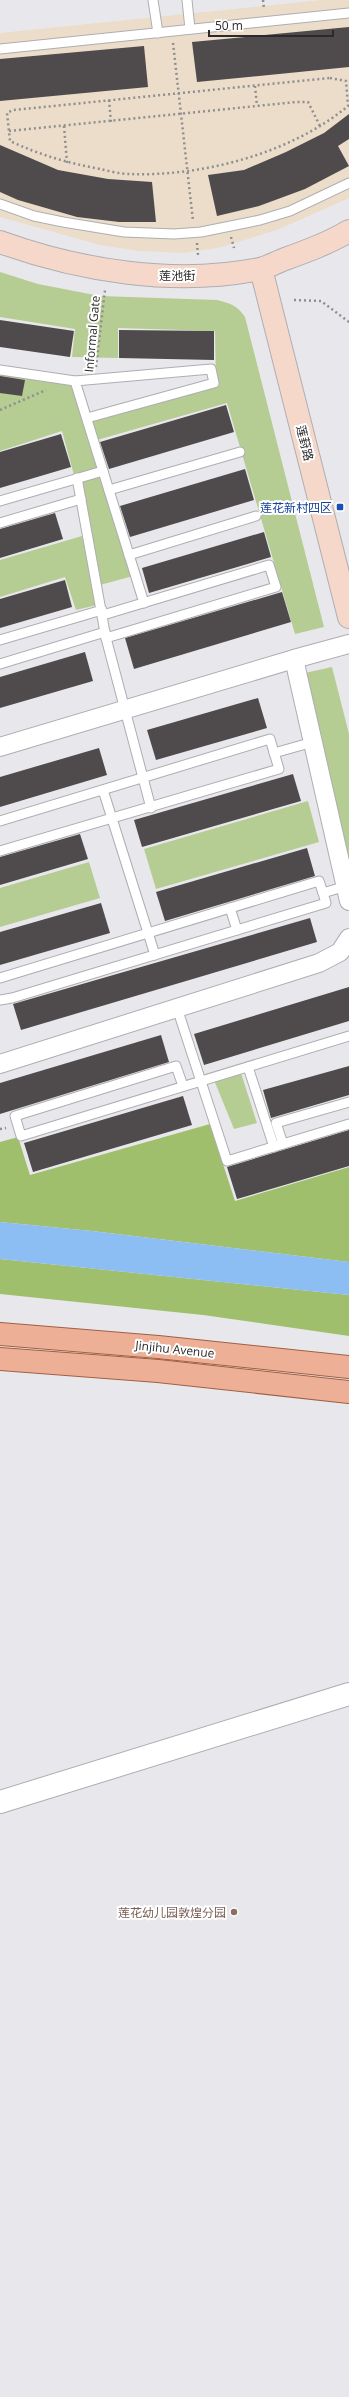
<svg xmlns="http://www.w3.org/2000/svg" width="349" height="2397" font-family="'Open Sans','Noto Sans SC',sans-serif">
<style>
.commercial{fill:#ebddc9}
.green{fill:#b5cc92}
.forest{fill:#a0bf6c}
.water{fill:#8cbef3}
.building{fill:#4f4b4c}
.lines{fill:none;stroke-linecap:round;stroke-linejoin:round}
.service-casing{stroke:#aeaeb2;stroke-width:11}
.minor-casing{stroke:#aeaeb2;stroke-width:20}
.tertiary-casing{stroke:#aeaeb2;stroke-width:24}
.secondary-casing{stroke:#aeaeb2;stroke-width:24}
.primary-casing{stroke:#a15f43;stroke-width:24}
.path{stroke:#8f8f92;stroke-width:2.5;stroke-dasharray:2 3;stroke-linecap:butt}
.service{stroke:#fff;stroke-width:9}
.minor{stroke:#fff;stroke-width:18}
.tertiary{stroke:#fff;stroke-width:22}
.secondary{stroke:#f6d8ca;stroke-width:22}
.primary{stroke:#edb096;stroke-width:22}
.transit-dot{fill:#1a4fb4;stroke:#fff;stroke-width:1.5}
.education-dot{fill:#8d6e63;stroke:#fff;stroke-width:1.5}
.labels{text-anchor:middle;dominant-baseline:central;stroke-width:4;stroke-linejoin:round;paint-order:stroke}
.street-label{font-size:12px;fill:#2a2a2c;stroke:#fff}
.transit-label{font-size:12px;fill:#164399;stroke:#fff;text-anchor:end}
.education-label{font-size:12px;fill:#785e54;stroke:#fff;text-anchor:end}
</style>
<rect width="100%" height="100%" fill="#e8e8ec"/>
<polygon class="commercial" points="322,0 349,0 349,198 277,230 218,248 183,253 139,251 100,245 0,217 0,33"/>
<g class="green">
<path d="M0 272 38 284 100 296 217 300C230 303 238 306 245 317L324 627 295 634 227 403 97 440 91 419 216 385 215 331 118 328V358L72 357 75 329 0 317Z"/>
<polygon points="0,374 74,385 100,468 74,475 62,431 0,451"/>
<polygon points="102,475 133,576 100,585 80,481"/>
<polygon points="82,536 97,605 76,610 65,577 0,597 0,560"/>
<polygon points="332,667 349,734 349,870 305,673"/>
<polygon points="308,801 319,842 156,889 144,849"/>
<polygon points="89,862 100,898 0,927 0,888"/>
<polygon points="241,1073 257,1123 234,1129 214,1080"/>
</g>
<g class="forest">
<polygon points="210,1124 235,1201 349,1167 349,1262 92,1231 0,1222 0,1142 18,1137 30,1175"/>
<polygon points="0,1259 349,1295 349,1336 203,1315 0,1294"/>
</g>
<polygon class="water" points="0,1222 92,1231 349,1262 349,1295 0,1259"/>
<g class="building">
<polygon points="349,27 349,67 197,82 192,42"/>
<polygon points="144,46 148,87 0,101 0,59"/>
<polygon points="349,114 349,139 338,146 349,166 305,189 259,206 217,216 208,175 244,170 286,152 324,133"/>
<polygon points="0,145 58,170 108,179 152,182 156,222 119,222 77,217 18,200 0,192"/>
<polygon points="0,320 74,331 70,357 0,347"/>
<polygon points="119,330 214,331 214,360 119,358"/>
<polygon points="0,376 25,380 22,396 0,393"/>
<polygon points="226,405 234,432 109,469 100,442"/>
<polygon points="61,434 71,467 0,488 0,452"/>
<polygon points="245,469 254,500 130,537 120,506"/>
<polygon points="55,513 63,539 0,558 0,529"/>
<polygon points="264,532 271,557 149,593 142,568"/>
<polygon points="65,580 72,607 0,628 0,599"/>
<polygon points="282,592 291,622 134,669 125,638"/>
<polygon points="85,652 93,681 0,708 0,677"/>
<polygon points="258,698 267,728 156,760 147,730"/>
<polygon points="99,748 107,775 0,807 0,777"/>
<polygon points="293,774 301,801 142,847 134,820"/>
<polygon points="80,834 88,859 0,885 0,857"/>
<polygon points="307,848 315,876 165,921 156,892"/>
<polygon points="101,903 110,933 0,965 0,932"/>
<polygon points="310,918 317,942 21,1030 13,1004"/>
<polygon points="349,987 349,1021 204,1065 194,1034"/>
<polygon points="161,1035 169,1062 0,1114 0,1083"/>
<polygon points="349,1066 349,1095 271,1118 263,1090"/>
<polygon points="183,1096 192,1125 33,1172 24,1143"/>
<polygon points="349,1130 349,1166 237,1199 227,1167"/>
</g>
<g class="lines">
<g class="service-casing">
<g id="service">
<polyline points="153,0 158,33"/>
<polyline points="187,0 190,29"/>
<polyline points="0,49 349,13"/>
<polyline points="0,204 34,216 63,222 124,232 174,234 201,232 260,220 290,211 349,183"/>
<polyline points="0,370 75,381"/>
<polyline points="87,418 214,383 211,369 75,381 144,603"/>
<polyline points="77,478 106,638 151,808"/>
<polyline points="109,490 240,452"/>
<polyline points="0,501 103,471"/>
<polyline points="0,523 81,499"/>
<polyline points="129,555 256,516"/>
<polyline points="103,615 269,565 276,587 106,638"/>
<polyline points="0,640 102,610"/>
<polyline points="0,664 105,632"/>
<polyline points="274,753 313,742"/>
<polyline points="103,790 155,955"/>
<polyline points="0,821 270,739 279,769 0,851"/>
<polyline points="230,908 237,930"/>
<polyline points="0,978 319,881 323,893 346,886"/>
<polyline points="0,1000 12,998 326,903 323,893"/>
<polyline points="177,1008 227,1161 349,1124"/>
<polyline points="248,1067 274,1147"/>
<polyline points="183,1086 176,1066 15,1116 21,1136 349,1036"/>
<polyline points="283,1144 276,1123 349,1102"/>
</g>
</g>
<g class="minor-casing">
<g id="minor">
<polyline points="349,644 294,659 349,901"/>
<polyline points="0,747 294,659"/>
<polyline points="0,1064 319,963 340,952 349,938"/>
</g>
</g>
<g class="tertiary-casing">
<polyline id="tertiary" points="0,1802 349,1694"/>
</g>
<g class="secondary-casing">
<g id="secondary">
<path d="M0 242C81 271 174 286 260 269 268 267 277 262 285 259 307 251 329 243 349 231"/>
<polyline points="261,269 349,617"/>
</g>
</g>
<g class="primary-casing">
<g id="primary">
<polyline points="0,1334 158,1347 349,1367"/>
<polyline points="0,1359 158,1371 349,1392"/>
</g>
</g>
<g class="path">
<polyline points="263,0 264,9"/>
<polyline points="173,43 193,221"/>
<path d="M330 78 346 81 348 106C292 153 202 177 129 174 120 174 109 171 100 169 68 163 40 155 10 141L7 113 13 110Z"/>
<polyline points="255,86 257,106"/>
<polyline points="109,100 111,122"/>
<polyline points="64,126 67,163"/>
<polyline points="9,131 296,102 308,102 320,126"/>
<polyline points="231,237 234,248"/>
<polyline points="197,243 198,255"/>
<polyline points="294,300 321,301 349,322"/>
<polyline points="96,367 105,290"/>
<polyline points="0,410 46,390"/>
<polyline points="0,1129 6,1128"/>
</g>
<use href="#service" class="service"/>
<use href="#minor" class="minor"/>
<use href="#tertiary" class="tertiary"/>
<use href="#secondary" class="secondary"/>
<use href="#primary" class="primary"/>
</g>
<rect class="transit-dot" x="336" y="503" width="8" height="8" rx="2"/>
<circle class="education-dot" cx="234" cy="1912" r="4"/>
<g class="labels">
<g class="street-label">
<text x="177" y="275">莲池街</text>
<text transform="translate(92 334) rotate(-85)">Informal Gate</text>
<text transform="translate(305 443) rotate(76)">莲葑路</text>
<text transform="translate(175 1349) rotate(6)">Jinjihu Avenue</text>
</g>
<g class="transit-label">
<text x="332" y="507">莲花新村四区</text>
</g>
<g class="education-label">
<text x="226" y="1912">莲花幼儿园敦煌分园</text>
</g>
</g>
<path d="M209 30v6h124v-6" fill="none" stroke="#2a2a2c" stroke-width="2"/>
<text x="215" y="30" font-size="12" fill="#2a2a2c" stroke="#ffffff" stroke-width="3" paint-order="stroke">50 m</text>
</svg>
